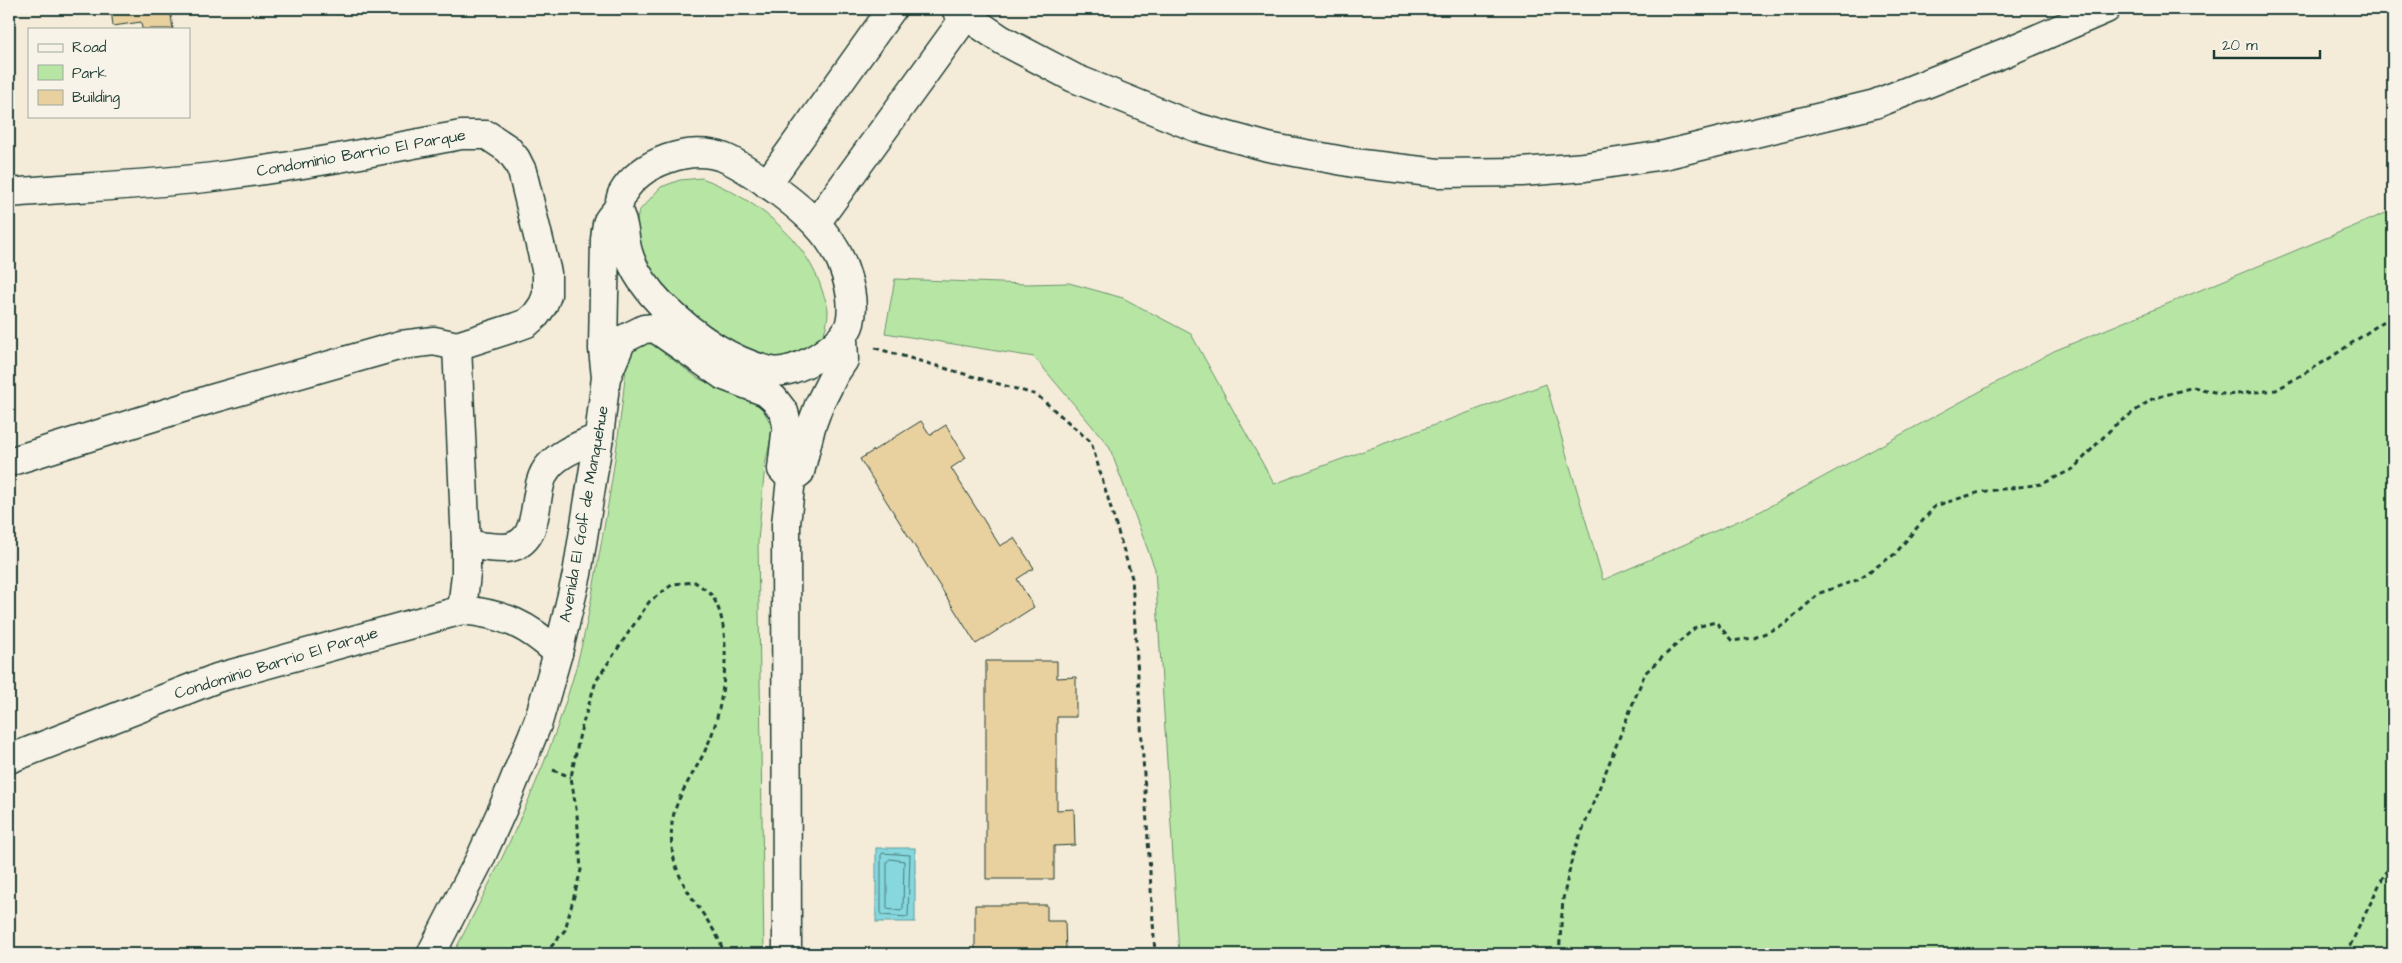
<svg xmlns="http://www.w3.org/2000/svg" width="2402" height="963" font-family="'Architects Daughter',sans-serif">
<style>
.green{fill:#b7e6a4;stroke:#6b926c}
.water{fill:#86d8de;stroke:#5d9a9a}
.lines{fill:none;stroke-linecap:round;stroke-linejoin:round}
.shore{stroke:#487b78;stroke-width:1}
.building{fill:#e9d09f;stroke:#1f3d34}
.street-casing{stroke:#1f3d34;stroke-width:31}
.path{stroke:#1f3d34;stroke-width:3;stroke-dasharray:5 4;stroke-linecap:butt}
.street{stroke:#f7f3e8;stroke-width:28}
.labels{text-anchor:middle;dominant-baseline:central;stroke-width:5;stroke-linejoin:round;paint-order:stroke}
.street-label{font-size:16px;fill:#1f3d34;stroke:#f7f3e8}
</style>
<rect width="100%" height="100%" fill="#f4ecd9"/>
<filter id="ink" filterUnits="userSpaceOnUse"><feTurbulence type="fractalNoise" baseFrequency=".02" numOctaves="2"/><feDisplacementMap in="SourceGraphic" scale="10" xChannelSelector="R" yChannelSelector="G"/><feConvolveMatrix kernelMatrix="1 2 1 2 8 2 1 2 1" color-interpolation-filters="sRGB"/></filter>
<g filter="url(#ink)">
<g class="green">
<path d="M702 178C754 198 807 238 823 293 825 299 828 305 828 311 828 322 825 331 821 341L794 356 775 359 737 347 673 300 644 268 635 228 639 211 661 187 680 180Z"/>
<polygon points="2393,210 2393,954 1179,954 1155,569 1109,446 1034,357 885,333 895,279 1026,284 1069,283 1123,298 1191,334 1274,484 1546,384 1603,580 1761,511 2054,351"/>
<path d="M645 339 699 379 746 398 762 408 773 428 765 465 758 541 764 954H453C500 865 545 775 573 678 585 638 592 596 599 556 612 486 622 416 628 346Z"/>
</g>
<rect class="water" x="876" y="848" width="39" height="74"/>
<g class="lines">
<g class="shore">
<polygon points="883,853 910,855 908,917 881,915 881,856"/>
<polygon points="890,859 904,861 903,908 901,911 887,909 887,862"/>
</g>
</g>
<g class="building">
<polygon points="111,9 170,9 173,29 142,29 141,22 113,26"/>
<polygon points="921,421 930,435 946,425 966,458 951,468 1000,546 1014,538 1034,568 1017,579 1034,607 976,644 860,459"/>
<polygon points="986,661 1057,661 1057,678 1076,677 1076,717 1057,717 1057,810 1074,809 1075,845 1054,846 1054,879 986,879"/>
<polygon points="975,905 1047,905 1047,921 1065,921 1066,954 975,954"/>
</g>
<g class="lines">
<g class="street-casing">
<g id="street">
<polyline points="956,9 1002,40 1074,78 1195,127 1268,147 1354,163 1438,173 1522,172 1585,167 1664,155 1875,104 2004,53 2106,9"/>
<polyline points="767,184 892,9"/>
<path d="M9 193C80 187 151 185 221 176 302 166 382 150 461 135H487L508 149 516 159 522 171 547 273V295L543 305 536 315 527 323 516 327 457 346 434 341 401 345 208 400 9 462"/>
<polyline points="816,223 966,16"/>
<polyline points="457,346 466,544 466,574 462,610"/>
<polyline points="608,373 622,340 644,329 655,328 724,376 766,392 774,399 784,412 787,425 782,469 791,479 786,524 787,954"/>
<polyline points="791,479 800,472 811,427 819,405 834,375 844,360 843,338"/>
<path d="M466 544C478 546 492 548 505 548 547 544 528 489 549 466 562 451 583 445 599 437"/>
<path d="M9 759 217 678 462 610C504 614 528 625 558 653"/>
<path d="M431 954 480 859 503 808 538 722 558 653 577 574 599 437 606 377 603 349 605 239C606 233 606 225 608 221 611 216 615 213 617 209 620 204 620 199 622 194 640 162 691 144 725 158 744 166 762 180 779 192 804 211 829 232 841 261 849 281 855 302 850 323 844 346 794 376 771 371 730 362 692 334 662 305 649 292 633 271 628 252 623 235 626 226 617 209"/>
</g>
</g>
<g class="path">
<polyline points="875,348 1037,395 1091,442 1132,578 1155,954"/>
<polyline points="553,770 571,777"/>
<path d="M545 954 565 930 581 870 577 815 571 777 580 733 596 681 649 602 673 584 695 582C700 586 709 591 712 596 735 629 724 709 708 744 697 771 676 794 672 823 668 864 683 885 705 917 712 928 722 941 723 954"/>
<polyline points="1559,954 1563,899 1573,854 1645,673 1696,627 1716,622 1732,641 1754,638 1784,625 1820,593 1857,580 1895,554 1935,506 1980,492 2042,484 2073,469 2114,426 2152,399 2193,387 2227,395 2276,390 2327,360 2393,315"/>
<polyline points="2346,954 2385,873 2393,865"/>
</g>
<use href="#street" class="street"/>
</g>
</g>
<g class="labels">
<g class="street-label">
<text transform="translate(361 153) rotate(-10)">Condominio Barrio El Parque</text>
<text transform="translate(584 514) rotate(-80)">Avenida El Golf de Manquehue</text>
<text transform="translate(276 663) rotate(-17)">Condominio Barrio El Parque</text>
</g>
</g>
<rect width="2402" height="963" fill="none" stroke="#f7f3e8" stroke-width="30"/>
<rect x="15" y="15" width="2372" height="933" fill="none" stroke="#1f3d34" stroke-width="2" filter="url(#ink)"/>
<rect x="28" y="28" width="162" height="90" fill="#f7f3e8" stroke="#a1aaa0"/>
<rect x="38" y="44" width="25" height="8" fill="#f7f3e8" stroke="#a1aaa0"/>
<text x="72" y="52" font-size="15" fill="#1f3d34">Road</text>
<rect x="38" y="65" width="25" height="15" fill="#b7e6a4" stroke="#a1aaa0"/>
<text x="72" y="78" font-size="15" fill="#1f3d34">Park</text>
<rect x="38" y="90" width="25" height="15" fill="#e9d09f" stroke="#a1aaa0"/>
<text x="72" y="102" font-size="15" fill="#1f3d34">Building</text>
<path d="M2214 50v8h106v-8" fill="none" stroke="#1f3d34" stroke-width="2.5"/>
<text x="2222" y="50" font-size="15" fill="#1f3d34" stroke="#f7f3e8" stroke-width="4" paint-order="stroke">20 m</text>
</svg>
